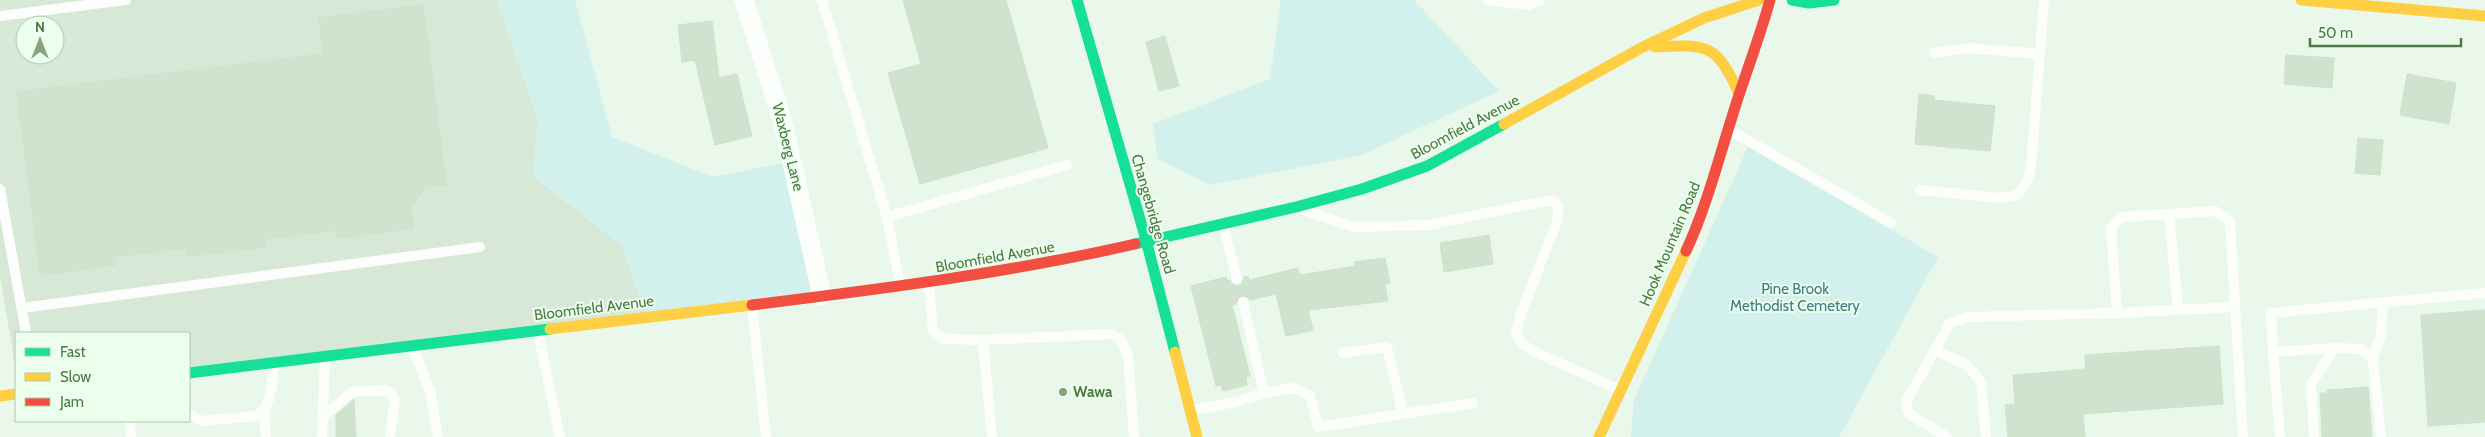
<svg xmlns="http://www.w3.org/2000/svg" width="2485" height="437" font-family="Cabin,sans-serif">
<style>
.industrial{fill:#d8e8d6;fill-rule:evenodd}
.green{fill:#d2f0ec}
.building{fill:#d0e3ce;stroke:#cde1cb}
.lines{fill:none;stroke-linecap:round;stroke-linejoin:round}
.lane{stroke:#fcfefc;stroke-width:10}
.street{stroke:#fcfefc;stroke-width:19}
.fast{stroke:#16e098;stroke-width:11}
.slow{stroke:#ffcf43;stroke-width:11}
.jam{stroke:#f24e42;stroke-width:11}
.poi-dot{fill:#85a57f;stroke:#ebffec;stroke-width:2}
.labels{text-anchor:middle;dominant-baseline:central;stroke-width:4;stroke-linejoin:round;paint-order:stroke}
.street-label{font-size:15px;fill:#4f7946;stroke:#ebffec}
.park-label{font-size:15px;fill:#407a86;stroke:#ebffec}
.poi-label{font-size:15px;font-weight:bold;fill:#4f7946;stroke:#ebffec;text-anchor:start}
</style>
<rect width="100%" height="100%" fill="#e9f8ea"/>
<path class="industrial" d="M0 0H497L538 121 533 176 622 246 646 317 189 374V333H16V372L0 275ZM25 25H55V55H25Z"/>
<g class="green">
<polygon points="497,0 575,0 612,137 713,177 798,160 826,296 646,317 622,246 533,176 538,121"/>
<polygon points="1281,0 1414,0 1499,91 1362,155 1210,185 1158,159 1153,124 1270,79"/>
<polygon points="1748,147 1938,257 1839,437 1631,437 1634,400"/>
</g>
<g class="building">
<polygon points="903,0 1006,0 1048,148 920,184 888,73 921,64"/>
<polygon points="423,5 446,185 426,187 410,208 413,228 337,238 336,230 264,239 265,247 188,256 187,248 114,257 115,265 40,275 17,92 323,54 319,18"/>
<polygon points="712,21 719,78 737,74 752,136 715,145 695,60 682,62 678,25"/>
<polygon points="1165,36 1179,86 1159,91 1146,42"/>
<polygon points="2286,55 2334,58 2332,88 2284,84"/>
<polygon points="2407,74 2456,83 2449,124 2400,115"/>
<polygon points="1919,94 1934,96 1934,100 1995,106 1990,151 1915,144"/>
<polygon points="2358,138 2383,140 2380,175 2355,173"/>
<polygon points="1489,235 1493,264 1444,272 1440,243"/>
<polygon points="1385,258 1390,283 1385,284 1388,301 1308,310 1313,330 1286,336 1276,294 1250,300 1245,296 1239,297 1236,304 1232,305 1250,376 1246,378 1247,385 1223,391 1221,385 1216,386 1191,286 1226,277 1227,281 1230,280 1232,284 1238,286 1242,284 1244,277 1248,276 1249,280 1298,268 1300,275 1355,266 1354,262"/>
<polygon points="2485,310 2485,422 2428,426 2421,315"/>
<polygon points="2219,346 2223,404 2083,414 2085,437 2008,437 2005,405 2015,404 2013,375 2086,369 2085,355"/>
<polygon points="2368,387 2372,437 2322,437 2320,393 2327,393 2327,390"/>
<polygon points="354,399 356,437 336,437 336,415"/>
</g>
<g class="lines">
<g class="lane">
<polyline points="822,0 887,217 900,285"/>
<polyline points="1487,0 1528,5 1540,0"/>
<polyline points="0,16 126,0"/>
<polyline points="1934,53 1968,48 2040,54"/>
<polyline points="1730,130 1891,223"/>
<polyline points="0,189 26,333"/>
<polyline points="1920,190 2000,198 2017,195 2027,182 2031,168 2044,0"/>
<polyline points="1306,211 1354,227 1429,225 1545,201 1555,201 1558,208 1558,219 1521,313 1516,333 1522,344 1533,351 1620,390"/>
<polyline points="2169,214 2178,309"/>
<polyline points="887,217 1067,165"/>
<polyline points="1223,224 1237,279"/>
<polyline points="929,284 933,331 944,339 983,340 992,437"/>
<polyline points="752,306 766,437"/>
<polyline points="22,308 480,247"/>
<polyline points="2117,313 2111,228 2121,217 2215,211 2230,221 2243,437"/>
<polyline points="538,333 560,437"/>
<polyline points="983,340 1112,334 1122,341 1128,356 1134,437"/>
<polyline points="412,346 430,391 438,437"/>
<polyline points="1935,350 1967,365 1981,382 1986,437"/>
<polyline points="2273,352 2271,313 2485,293"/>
<polyline points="1343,353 1387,347 1403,414"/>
<polyline points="2373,359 2381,334 2383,303"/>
<polyline points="1264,393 1293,388 1310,395 1318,427 1473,403"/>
<polyline points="342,400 352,392 387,390 395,400 390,437"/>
<polyline points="1191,410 1236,402 1264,393 1243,302"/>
<polyline points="264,411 266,437"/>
<path d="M189 415 202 421 257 416C273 404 272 382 274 364"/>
<polyline points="324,416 337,405"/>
<polyline points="130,421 131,437"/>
<polyline points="322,437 325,358"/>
<polyline points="1947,437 1909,414 1906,402 1950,323 1967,317 2117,313 2235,307"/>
<polyline points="2280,437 2273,352 2335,348 2361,349 2373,359 2381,437"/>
<polyline points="2314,437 2311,384 2335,348"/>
</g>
<polyline class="street" points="744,0 782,119 822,296"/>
<g class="fast">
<polyline points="1077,0 1146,240 1175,352"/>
<polyline points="1792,0 1809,3 1834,0"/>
<polyline points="1135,244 1296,207 1362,189 1427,166 1504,124"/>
<polyline points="189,373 550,329"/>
</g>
<g class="slow">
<polyline points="2301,0 2485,16"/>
<path d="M1655 47C1708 44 1717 44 1739 94"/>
<polyline points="1504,124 1641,48 1704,18 1759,0"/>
<polyline points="550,329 752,305"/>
<polyline points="1175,352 1197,437"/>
<polyline points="0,396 16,394"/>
<polyline points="1599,437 1686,251"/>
</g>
<g class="jam">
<path d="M1686 251C1706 208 1718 161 1732 117 1744 77 1759 40 1770 0"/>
<path d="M752 305C881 289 1008 273 1135 244"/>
</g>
</g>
<circle class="poi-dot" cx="1063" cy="392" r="5"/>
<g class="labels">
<g class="street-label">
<text transform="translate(1465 127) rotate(-28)">Bloomfield Avenue</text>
<text transform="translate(788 147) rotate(76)">Waxberg Lane</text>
<text transform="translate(1153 214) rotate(74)">Changebridge Road</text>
<text transform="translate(1670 244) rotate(-67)">Hook Mountain Road</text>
<text transform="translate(995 257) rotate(-10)">Bloomfield Avenue</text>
<text transform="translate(594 308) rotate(-7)">Bloomfield Avenue</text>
</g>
<g class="park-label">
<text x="1795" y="289">Pine Brook<tspan x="1795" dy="17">Methodist Cemetery</tspan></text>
</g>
<g class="poi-label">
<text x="1073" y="392">Wawa</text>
</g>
</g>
<rect x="15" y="332" width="175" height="90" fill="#ebffec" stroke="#adc9aa"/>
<rect x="25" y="348" width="25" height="8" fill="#16e098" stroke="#adc9aa"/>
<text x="60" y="357" font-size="15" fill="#4f7946">Fast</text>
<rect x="25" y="373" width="25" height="8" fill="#ffcf43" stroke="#adc9aa"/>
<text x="60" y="382" font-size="15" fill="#4f7946">Slow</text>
<rect x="25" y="398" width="25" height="8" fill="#f24e42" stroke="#adc9aa"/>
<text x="60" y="407" font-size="15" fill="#4f7946">Jam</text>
<g transform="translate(40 40)"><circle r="24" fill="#ebffec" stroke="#adc9aa"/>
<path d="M0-4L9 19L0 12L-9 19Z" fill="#85a57f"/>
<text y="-8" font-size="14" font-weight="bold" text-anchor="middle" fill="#4f7946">N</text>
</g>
<path d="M2310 38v8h151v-8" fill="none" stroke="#4f7946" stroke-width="2.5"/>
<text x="2318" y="38" font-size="15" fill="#4f7946" stroke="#ebffec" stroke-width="4" paint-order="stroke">50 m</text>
</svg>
